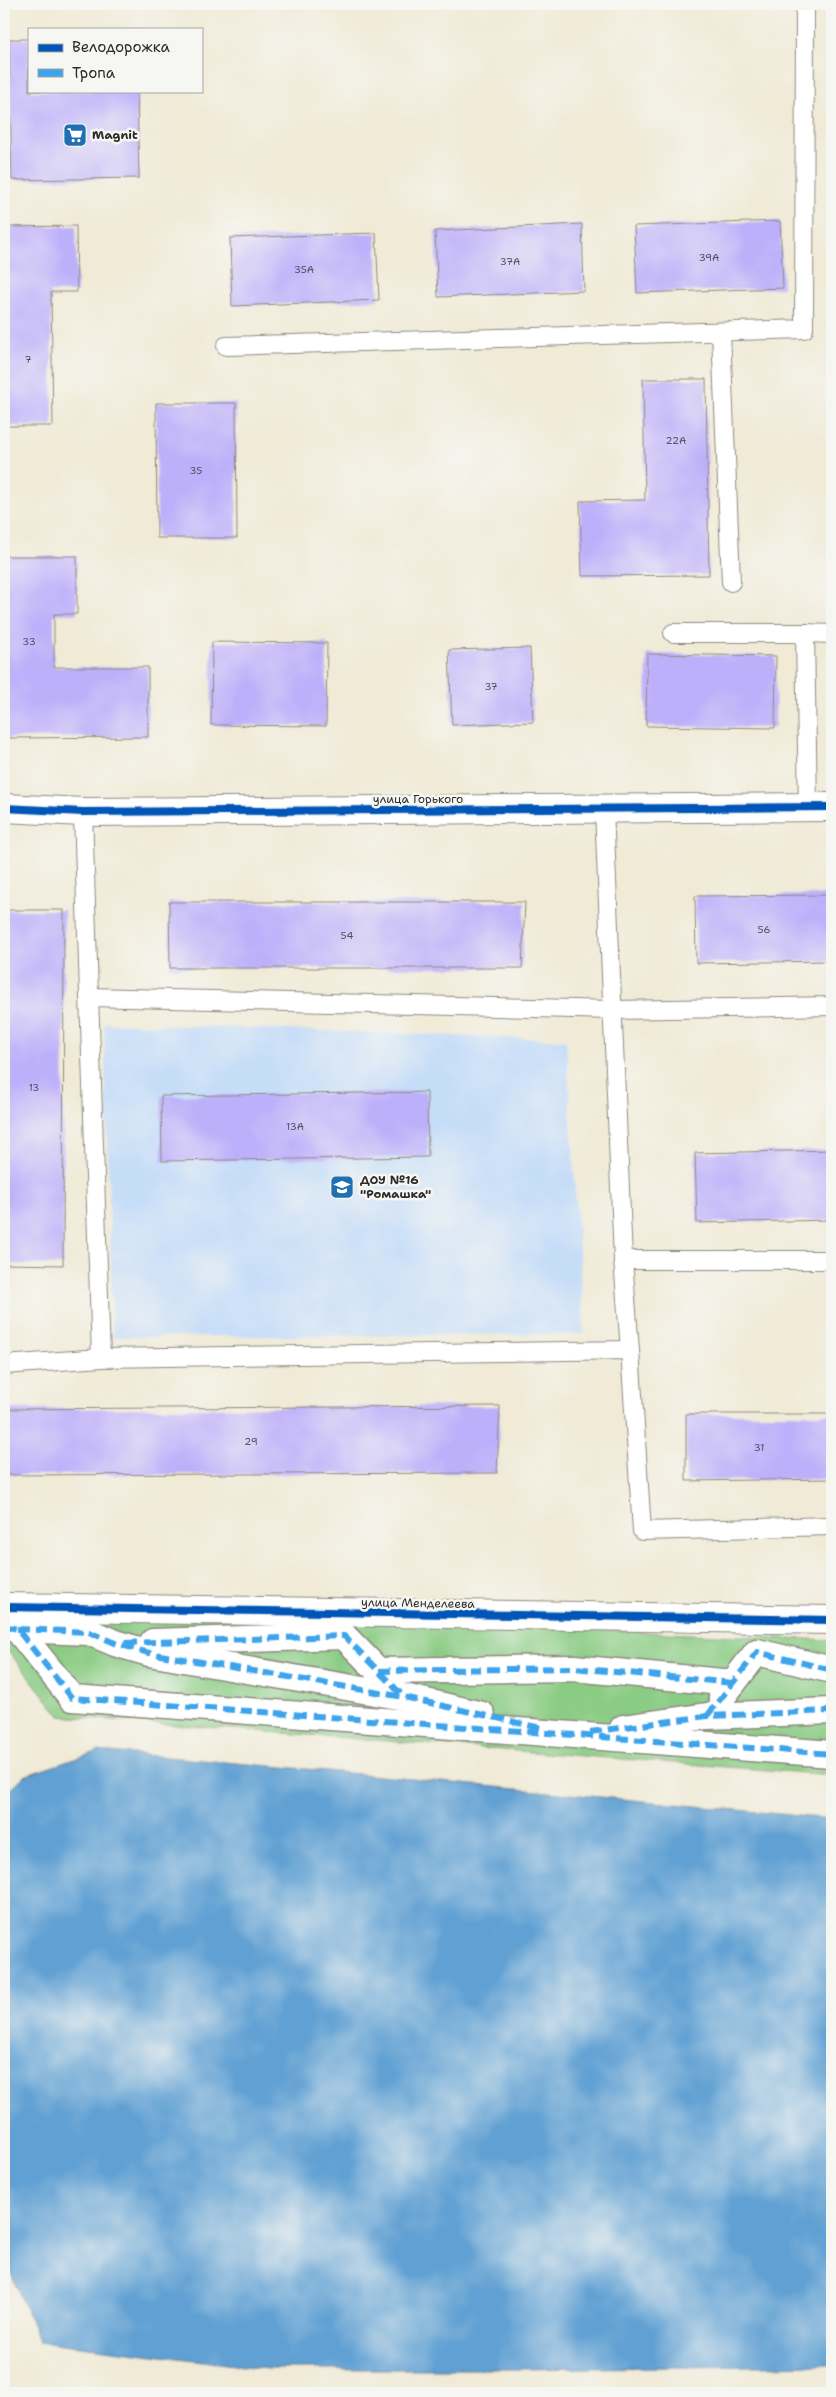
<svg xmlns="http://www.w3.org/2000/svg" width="836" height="2397" font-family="'Shantell Sans',sans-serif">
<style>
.built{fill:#c6ddf8}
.green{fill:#8bcc84;stroke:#5b7c58}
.water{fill:#61a0d3;stroke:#46667f}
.building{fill:#bdb0fa}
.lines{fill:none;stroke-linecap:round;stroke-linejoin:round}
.service-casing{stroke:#8e8a80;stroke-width:20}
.pedestrian-casing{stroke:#8e8a80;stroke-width:29}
.minor-casing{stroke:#8e8a80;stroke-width:30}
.service{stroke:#fff;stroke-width:18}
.pedestrian{stroke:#fff;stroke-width:26}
.minor{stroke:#fff;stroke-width:28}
.quiet{stroke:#3ea3eb;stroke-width:6;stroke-dasharray:12 6;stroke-linecap:butt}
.cycleway-casing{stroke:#f6f6f2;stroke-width:11}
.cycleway{stroke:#0057b8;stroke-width:8}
.labels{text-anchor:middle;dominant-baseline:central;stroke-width:5;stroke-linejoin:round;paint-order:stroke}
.number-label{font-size:10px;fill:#504c5f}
.poi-label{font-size:12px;font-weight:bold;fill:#2b2b2b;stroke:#f6f6f2;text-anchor:start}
.street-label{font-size:12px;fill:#2b2b2b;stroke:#f6f6f2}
</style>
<rect width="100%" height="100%" fill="#f6f6f2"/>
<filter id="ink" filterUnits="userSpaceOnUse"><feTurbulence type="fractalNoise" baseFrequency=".02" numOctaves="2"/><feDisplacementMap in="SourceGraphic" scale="10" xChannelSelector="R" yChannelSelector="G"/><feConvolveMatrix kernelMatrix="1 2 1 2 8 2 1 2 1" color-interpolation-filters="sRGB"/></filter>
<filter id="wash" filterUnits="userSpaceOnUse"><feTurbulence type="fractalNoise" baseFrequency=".0096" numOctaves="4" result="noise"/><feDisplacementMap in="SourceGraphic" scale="20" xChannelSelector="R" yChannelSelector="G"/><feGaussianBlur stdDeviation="1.12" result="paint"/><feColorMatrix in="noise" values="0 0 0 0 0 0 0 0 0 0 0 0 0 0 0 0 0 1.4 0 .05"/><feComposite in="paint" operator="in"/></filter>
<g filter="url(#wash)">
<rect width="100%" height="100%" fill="#f0ead6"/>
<polygon class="built" points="104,1023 566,1040 584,1334 113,1337"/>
<polygon class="green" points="4,1605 832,1640 832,1775 60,1716 10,1653 4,1653"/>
<polygon class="water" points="98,1751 317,1770 832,1819 832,2365 515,2369 268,2369 39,2341 11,2273 4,2213 4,1795 24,1776"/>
<g id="blocks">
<g class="building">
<polygon points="9,39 29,39 29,91 137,91 139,178 12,180"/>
<polygon points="780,221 783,288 637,293 634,226"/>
<polygon points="582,224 584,291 438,297 435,231"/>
<polygon points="76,226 77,292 51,292 53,426 4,426 4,227"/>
<polygon points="376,233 379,300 232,306 230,238"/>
<polygon points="643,379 706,379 709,575 582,576 580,501 645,500"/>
<polygon points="156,403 236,403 237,538 157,538"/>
<polygon points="4,556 77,556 77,614 54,614 54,667 148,667 148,737 4,738"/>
<polygon points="212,642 327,643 326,726 211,725"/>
<polygon points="530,648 533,722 452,725 449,650"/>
<polygon points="647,654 776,656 775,728 646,726"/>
<polygon points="832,895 832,961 696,963 695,896"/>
<polygon points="169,902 525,902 522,968 170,968"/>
<polygon points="4,910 64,910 63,1265 4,1264"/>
<polygon points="427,1092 428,1157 162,1161 161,1096"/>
<polygon points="832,1150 832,1220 697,1223 695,1153"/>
<polygon points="500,1406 497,1473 4,1475 4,1409"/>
<polygon points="686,1414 832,1414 832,1479 686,1481"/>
</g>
</g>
</g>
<g filter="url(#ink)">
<use href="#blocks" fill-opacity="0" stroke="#8e8a80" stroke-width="1"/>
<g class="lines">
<g class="service-casing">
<g id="service">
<polyline points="721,332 731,582"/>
<polyline points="226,346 804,329 805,4"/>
<polyline points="673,633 805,633 808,807"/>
<polyline points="805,633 832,634"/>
<polyline points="604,809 623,1260 630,1350"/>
<polyline points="83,812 101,1358"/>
<polyline points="89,997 614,1010 832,1006"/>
<polyline points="623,1260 832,1260"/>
<polyline points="4,1365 101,1358 630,1350 642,1531 832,1526"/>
</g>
</g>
<g class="pedestrian-casing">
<g id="pedestrian">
<polyline points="4,1626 17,1629 72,1698 832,1754"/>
<polyline points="17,1629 89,1632 115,1643 149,1653 404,1697 482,1715"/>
<polyline points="153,1642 344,1636 391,1684"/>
<polyline points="379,1671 574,1668 733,1683"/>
<polyline points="722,1697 757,1652 832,1670"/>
<polyline points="623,1728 707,1716 832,1711"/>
</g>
</g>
<g class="minor-casing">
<g id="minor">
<polyline points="4,808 83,812 832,807"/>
<polyline points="4,1607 832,1620"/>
</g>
</g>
<use href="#service" class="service"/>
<use href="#pedestrian" class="pedestrian"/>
<use href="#minor" class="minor"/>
<g class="quiet">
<polyline points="4,1626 17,1629 72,1698 832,1754"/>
<polyline points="17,1629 89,1632 115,1643 149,1653 404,1697 541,1728"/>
<polyline points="125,1643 344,1636 404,1697"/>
<polyline points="379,1671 574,1668 733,1683"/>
<polyline points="707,1716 757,1652 832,1670"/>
<polyline points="590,1732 707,1716 832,1711"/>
</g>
<g class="cycleway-casing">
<g id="cycleway">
<polyline points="4,808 83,812 832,807"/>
<polyline points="4,1607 832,1620"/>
</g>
</g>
<use href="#cycleway" class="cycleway"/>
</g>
</g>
<defs>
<g id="supermarket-square" transform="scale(1.25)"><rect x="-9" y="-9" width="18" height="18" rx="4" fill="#1f6fb2" stroke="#f6f6f2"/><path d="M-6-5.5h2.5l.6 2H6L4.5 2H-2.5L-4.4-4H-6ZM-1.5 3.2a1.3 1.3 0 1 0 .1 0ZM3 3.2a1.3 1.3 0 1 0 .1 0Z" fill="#fff"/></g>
<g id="school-square" transform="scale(1.25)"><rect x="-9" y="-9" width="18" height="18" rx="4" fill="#1f6fb2" stroke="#f6f6f2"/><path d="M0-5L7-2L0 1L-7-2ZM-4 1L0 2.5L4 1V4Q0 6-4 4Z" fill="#fff"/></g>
</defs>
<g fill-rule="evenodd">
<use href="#supermarket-square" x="75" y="135"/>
<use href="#school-square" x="342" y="1187"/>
</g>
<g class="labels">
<g class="number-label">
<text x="709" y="257">39А</text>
<text x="510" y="261">37А</text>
<text x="304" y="269">35А</text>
<text x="28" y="359">7</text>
<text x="676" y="440">22А</text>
<text x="196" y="470">35</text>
<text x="29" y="641">33</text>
<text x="491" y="686">37</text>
<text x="764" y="929">56</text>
<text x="347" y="935">54</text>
<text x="34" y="1087">13</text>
<text x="295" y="1126">13А</text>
<text x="251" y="1441">29</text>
<text x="759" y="1447">31</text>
</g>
<g class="poi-label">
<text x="92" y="135">Magnit</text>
<text x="360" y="1180">ДОУ №16<tspan x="360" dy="14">"Ромашка"</tspan></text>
</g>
<g class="street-label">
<text x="418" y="799">улица Горького</text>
<text transform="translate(418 1603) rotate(1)">улица Менделеева</text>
</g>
</g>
<rect width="836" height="2397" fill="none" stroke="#f6f6f2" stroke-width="20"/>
<rect x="28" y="28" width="175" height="65" fill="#f6f6f2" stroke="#a5a5a2"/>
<rect x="38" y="44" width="25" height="8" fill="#0057b8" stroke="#a5a5a2"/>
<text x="72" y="52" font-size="15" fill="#2b2b2b">Велодорожка</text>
<rect x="38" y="69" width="25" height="8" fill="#3ea3eb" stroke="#a5a5a2"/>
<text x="72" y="78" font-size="15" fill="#2b2b2b">Тропа</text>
</svg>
